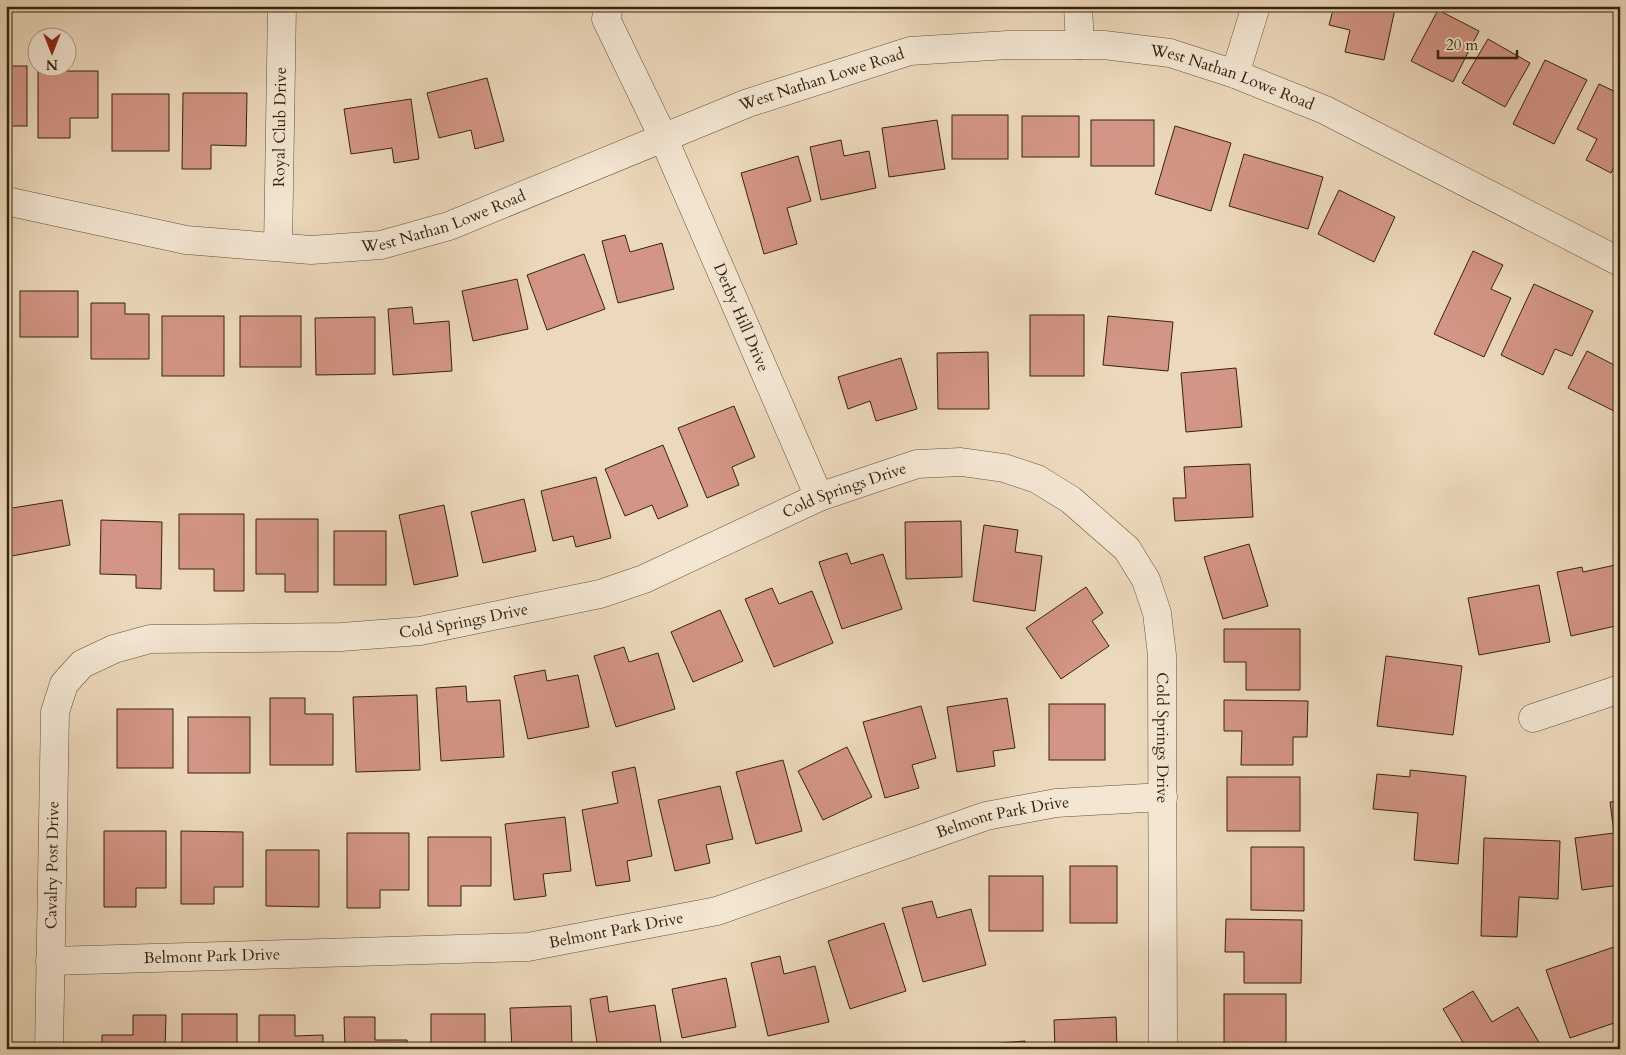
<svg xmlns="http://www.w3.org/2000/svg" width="1626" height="1055" font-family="Cardo,serif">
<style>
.building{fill:#d39585;stroke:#35240c}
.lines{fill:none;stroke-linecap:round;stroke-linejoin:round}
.minor-casing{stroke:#635138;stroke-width:29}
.minor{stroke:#f3e6d3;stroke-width:28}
.labels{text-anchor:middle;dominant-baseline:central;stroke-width:4.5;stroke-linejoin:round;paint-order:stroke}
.street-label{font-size:16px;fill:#35240c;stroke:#f3e6d3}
</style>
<rect width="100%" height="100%" fill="#ecd8bb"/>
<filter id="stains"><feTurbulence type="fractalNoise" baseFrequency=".004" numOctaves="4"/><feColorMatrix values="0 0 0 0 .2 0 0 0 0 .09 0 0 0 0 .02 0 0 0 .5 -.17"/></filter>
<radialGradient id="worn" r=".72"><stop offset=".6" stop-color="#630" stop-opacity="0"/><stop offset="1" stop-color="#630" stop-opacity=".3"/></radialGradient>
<g class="building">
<polygon points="1334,6 1381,6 1395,9 1384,60 1345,52 1350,30 1329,25"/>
<polygon points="1438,10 1479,31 1453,82 1411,61"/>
<polygon points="1488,39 1530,63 1505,107 1462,83"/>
<polygon points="1545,60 1587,80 1554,144 1513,124"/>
<rect x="6" y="66" width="21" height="60"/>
<polygon points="38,71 98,71 98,118 70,118 70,138 38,138"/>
<polygon points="487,78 504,141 475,149 471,130 439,138 427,93"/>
<polygon points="1599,84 1620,94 1620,156 1611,173 1586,160 1597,139 1577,129"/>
<polygon points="183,93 247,93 246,146 211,145 211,169 182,169"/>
<rect x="112" y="94" width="57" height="57"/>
<polygon points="411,99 419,159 394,163 392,148 351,154 344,109"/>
<rect x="952" y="115" width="56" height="44"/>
<rect x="1022" y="116" width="57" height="41"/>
<polygon points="937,120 945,169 889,177 882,128"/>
<rect x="1091" y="120" width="63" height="46"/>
<polygon points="1175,126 1231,143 1211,211 1155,194"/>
<polygon points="841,140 844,156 869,151 876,188 821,200 810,147"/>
<polygon points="1244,154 1323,177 1308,229 1229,206"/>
<polygon points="798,156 811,201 787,208 797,244 764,254 741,173"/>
<polygon points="1339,190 1395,217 1374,262 1318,234"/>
<polygon points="625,235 630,252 662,243 674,289 618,303 602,241"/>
<polygon points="1473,251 1503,265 1491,289 1511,298 1484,357 1434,334"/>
<polygon points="584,254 605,309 547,330 527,275"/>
<polygon points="517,279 528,329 473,341 462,291"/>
<polygon points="1534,284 1593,311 1572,356 1555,349 1543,375 1501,355"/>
<rect x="20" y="291" width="58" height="46"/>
<polygon points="91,303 125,303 125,314 149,314 149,359 91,359"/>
<polygon points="412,307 414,324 449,321 452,371 393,375 388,309"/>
<rect x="1030" y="315" width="54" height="61"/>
<rect x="162" y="316" width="62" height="60"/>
<rect x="240" y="316" width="61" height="51"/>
<polygon points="1108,316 1173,322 1168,371 1103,365"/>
<polygon points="375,317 375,374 316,375 315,318"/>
<polygon points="1587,351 1620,368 1620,414 1568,388"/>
<polygon points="988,352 989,409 938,409 937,353"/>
<polygon points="901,358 917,409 876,421 870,401 848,409 838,377"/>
<polygon points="1236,368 1242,427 1186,432 1181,373"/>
<polygon points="734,406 755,457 732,467 739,485 707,498 678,428"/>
<polygon points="663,445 688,506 658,519 652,505 625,516 605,469"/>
<polygon points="1250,464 1253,517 1175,521 1173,498 1186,498 1184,467"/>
<polygon points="596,477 611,538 576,547 573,536 553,541 541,491"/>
<polygon points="524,499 536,551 483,563 471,512"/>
<polygon points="62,500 70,545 12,556 6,526 6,509"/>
<polygon points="444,505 458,576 414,585 399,515"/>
<polygon points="179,514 244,514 244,591 214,591 214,569 179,569"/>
<polygon points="256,519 318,519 318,592 285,592 285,574 256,574"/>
<polygon points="101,520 162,522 161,589 136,588 136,575 100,574"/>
<polygon points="961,521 962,577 906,579 905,522"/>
<polygon points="984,525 1018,530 1015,552 1042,556 1035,611 973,601"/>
<rect x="334" y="531" width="52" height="54"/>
<polygon points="1249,544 1268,606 1223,619 1204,557"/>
<polygon points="847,553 851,564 883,554 902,609 842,629 819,562"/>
<polygon points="1620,564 1620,625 1571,636 1557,572 1582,567 1583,572"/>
<polygon points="1539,585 1550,642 1479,655 1468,598"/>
<polygon points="1086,587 1103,613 1092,621 1109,646 1061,679 1026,628"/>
<polygon points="772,588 779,604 812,591 833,643 774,667 745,599"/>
<polygon points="720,610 743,661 693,682 671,632"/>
<polygon points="1224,629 1300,629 1300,690 1246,690 1246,662 1224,662"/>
<polygon points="624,647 629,662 658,653 675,709 616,727 594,656"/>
<polygon points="1386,656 1462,666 1453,735 1377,726"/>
<polygon points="545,670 547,681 578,675 589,727 528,739 514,676"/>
<polygon points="466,686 467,702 500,700 504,757 441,761 436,688"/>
<polygon points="417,695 420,770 356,772 353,697"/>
<polygon points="270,698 305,698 305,714 333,714 333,765 270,765"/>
<polygon points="1007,698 1015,748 993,751 995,766 957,772 947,707"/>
<polygon points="1224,700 1308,701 1307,737 1293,737 1293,765 1241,765 1242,731 1224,731"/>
<rect x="1049" y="704" width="56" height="56"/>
<polygon points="921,706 936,758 912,765 919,788 885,798 863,722"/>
<rect x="117" y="709" width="56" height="59"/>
<rect x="188" y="717" width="62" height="56"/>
<polygon points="847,747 872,797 823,820 798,771"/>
<polygon points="783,760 802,831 756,844 736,772"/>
<polygon points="635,767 652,856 627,861 630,881 596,886 582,810 618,803 612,772"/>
<polygon points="1410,770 1466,776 1458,864 1414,860 1418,813 1373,809 1377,774 1410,777"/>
<rect x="1227" y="777" width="73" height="54"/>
<polygon points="720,786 733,839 706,845 710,863 675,871 658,800"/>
<polygon points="1620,801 1620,885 1582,890 1575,838 1614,833 1610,802"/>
<polygon points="565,817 571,871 543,874 546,896 514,900 505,824"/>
<polygon points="104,831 166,831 166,888 136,888 136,907 104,907"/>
<polygon points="181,831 243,832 243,887 214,887 214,904 181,904"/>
<polygon points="347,833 409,833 409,890 380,890 380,908 347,908"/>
<polygon points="428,837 491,837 491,886 461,886 461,906 428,906"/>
<polygon points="1484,838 1560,841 1558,899 1519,897 1517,937 1481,936"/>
<polygon points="1251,847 1304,847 1304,911 1251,910"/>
<polygon points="266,850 319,850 319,907 266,906"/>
<rect x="1070" y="866" width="47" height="57"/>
<rect x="989" y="876" width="54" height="55"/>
<polygon points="932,901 937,918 971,909 986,965 923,982 902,908"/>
<polygon points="1226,919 1302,920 1301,983 1244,983 1244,952 1225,952"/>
<polygon points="884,923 906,991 850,1009 828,941"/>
<polygon points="1614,947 1620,964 1620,1021 1570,1038 1546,970"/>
<polygon points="780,956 784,974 815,966 829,1022 768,1036 751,963"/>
<polygon points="726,978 736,1027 682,1038 672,989"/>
<polygon points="1473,991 1492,1022 1518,1007 1543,1049 1467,1049 1443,1009"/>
<rect x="1224" y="994" width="62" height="53"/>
<polygon points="607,996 609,1012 655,1005 662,1049 598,1049 590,999"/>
<polygon points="571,1006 572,1049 512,1049 510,1008"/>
<rect x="182" y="1014" width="55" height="35"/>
<rect x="431" y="1014" width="54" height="35"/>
<polygon points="133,1015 166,1015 165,1049 102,1049 102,1035 133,1035"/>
<polygon points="259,1015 295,1015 295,1036 323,1035 323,1049 259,1049"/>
<polygon points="344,1017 375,1017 375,1040 407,1040 407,1049 345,1049"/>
<polygon points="1116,1017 1117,1049 1055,1049 1054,1020"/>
<polygon points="1025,1041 1025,1049 967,1049 967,1046"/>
</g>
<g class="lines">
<g class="minor-casing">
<g id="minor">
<path id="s1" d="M609 6 606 19 663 137 819 497"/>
<polyline points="1078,6 1080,45"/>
<polyline points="1235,74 1256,6"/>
<path id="s2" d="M6 201 186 240 311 250 381 245 449 226 748 103 910 51 1008 45H1104L1170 53 1235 74 1325 110 1620 262"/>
<path id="s3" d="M278 247 282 6"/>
<polyline points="1533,718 1620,689"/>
<path id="s4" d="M50 961 528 947 717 911 986 816 1056 803 1163 797"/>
<path id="s5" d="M49 1049 55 712 64 684 82 664 114 649 150 639 341 637 420 631 600 594 644 579 819 497 917 464 961 462 1004 468 1037 479 1071 500 1127 549 1146 580 1157 613 1162 655 1163 1049"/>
</g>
</g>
<use href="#minor" class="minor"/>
</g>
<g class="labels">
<g class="street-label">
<text stroke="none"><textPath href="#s2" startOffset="1271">West Nathan Lowe Road</textPath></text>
<text stroke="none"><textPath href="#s2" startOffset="851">West Nathan Lowe Road</textPath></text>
<text stroke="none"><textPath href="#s3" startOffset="120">Royal Club Drive</textPath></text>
<text stroke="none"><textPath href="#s2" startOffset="446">West Nathan Lowe Road</textPath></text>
<text stroke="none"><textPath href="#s1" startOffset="341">Derby Hill Drive</textPath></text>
<text stroke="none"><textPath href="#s5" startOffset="1186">Cold Springs Drive</textPath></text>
<text stroke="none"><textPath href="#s5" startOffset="781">Cold Springs Drive</textPath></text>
<text stroke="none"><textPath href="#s5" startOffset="1696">Cold Springs Drive</textPath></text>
<text stroke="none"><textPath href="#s4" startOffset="972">Belmont Park Drive</textPath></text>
<text stroke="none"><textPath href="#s5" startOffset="184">Cavalry Post Drive</textPath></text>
<text stroke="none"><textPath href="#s4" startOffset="568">Belmont Park Drive</textPath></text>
<text stroke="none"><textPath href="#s4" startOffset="162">Belmont Park Drive</textPath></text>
</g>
</g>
<rect width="1626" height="1055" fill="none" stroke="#ecd8bb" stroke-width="25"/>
<rect x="8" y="8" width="1611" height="1040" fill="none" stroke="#35240c" stroke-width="2.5"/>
<rect x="12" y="12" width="1601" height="1030" fill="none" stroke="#35240c"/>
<g transform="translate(52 52) rotate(180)"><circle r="24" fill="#f3e6d3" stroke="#a79883"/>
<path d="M0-4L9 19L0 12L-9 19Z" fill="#8f2418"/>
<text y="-8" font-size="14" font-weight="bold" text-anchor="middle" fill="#35240c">N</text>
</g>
<path d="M1438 50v8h79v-8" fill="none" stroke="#35240c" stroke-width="2.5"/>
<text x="1446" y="50" font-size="15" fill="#35240c" stroke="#f3e6d3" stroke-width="4" paint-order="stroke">20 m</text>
<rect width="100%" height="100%" filter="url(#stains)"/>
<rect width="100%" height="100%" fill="url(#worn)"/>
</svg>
